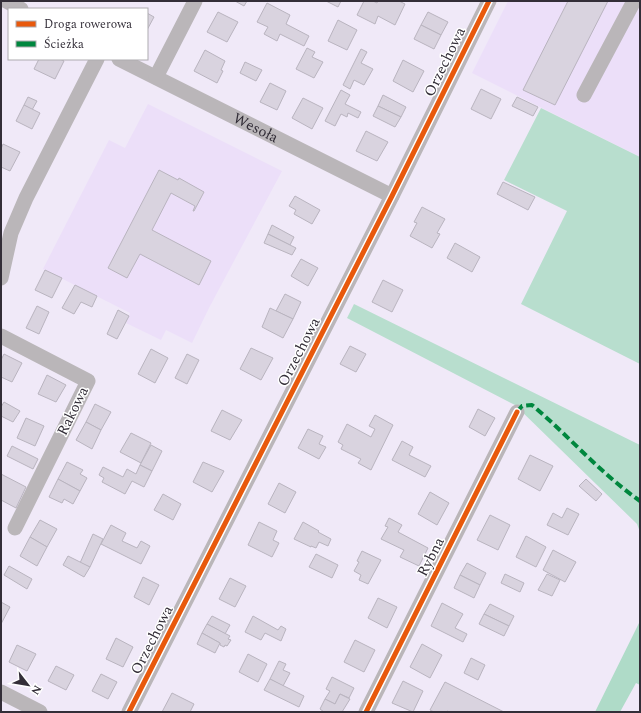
<svg xmlns="http://www.w3.org/2000/svg" width="641" height="713" font-family="Spectral,serif">
<style>
.built{fill:#ecdff9}
.green{fill:#b8dece}
.forest{fill:#afdbc8}
.building{fill:#d9d3df;stroke:#b9b4bf}
.lines{fill:none;stroke-linecap:round;stroke-linejoin:round}
.minor{stroke:#bab6b9;stroke-width:15}
.quiet{stroke:#00873e;stroke-width:4;stroke-dasharray:8 4;stroke-linecap:butt}
.cycleway-casing{stroke:#fff;stroke-width:8}
.cycleway{stroke:#e8590c;stroke-width:5}
.labels{text-anchor:middle;dominant-baseline:central;stroke-width:3;stroke-linejoin:round;paint-order:stroke}
.street-label{font-size:15px;fill:#332e38;stroke:#fff}
</style>
<rect width="100%" height="100%" fill="#f0e9f8"/>
<g class="built">
<polygon points="508,1 640,1 640,157 472,73"/>
<polygon points="148,104 282,171 209,308 192,343 166,330 161,340 126,323 130,313 43,269 109,140 125,148"/>
</g>
<g class="green">
<polygon points="541,108 640,157 640,364 521,304 567,211 504,180"/>
<polygon points="354,304 640,445 640,532 637,524 515,405 347,318"/>
</g>
<polygon class="forest" points="640,621 640,685 636,683 620,712 595,712"/>
<g class="building">
<polygon points="235,1 247,1 244,6"/>
<polygon points="326,1 341,1 338,7"/>
<polygon points="364,1 373,1 377,3 378,1 399,1 405,4 395,25 378,16 375,24 357,15"/>
<polygon points="568,1 608,1 555,105 523,90"/>
<polygon points="267,3 290,15 286,24 309,36 304,46 280,34 277,41 264,34 268,27 257,22"/>
<polygon points="218,12 238,22 227,42 207,32"/>
<polygon points="428,12 448,22 441,35 421,25"/>
<polygon points="147,13 154,17 147,30"/>
<polygon points="338,20 357,30 347,50 328,41"/>
<polygon points="421,25 441,35 434,49 414,39"/>
<polygon points="307,48 315,52 312,57 323,62 314,78 296,69"/>
<polygon points="361,49 367,52 361,63 373,69 364,85 354,80 350,89 343,85"/>
<polygon points="205,50 225,61 221,70 223,71 217,83 194,71"/>
<polygon points="39,59 60,59 64,61 55,79 34,69"/>
<polygon points="403,60 424,71 413,92 393,81"/>
<polygon points="245,62 262,70 256,81 240,73"/>
<polygon points="270,83 286,91 277,110 260,102"/>
<polygon points="481,89 501,99 491,119 471,109"/>
<polygon points="341,90 350,95 345,104 361,112 358,118 348,113 347,117 341,114 335,126 325,121"/>
<polygon points="383,95 406,107 401,117 378,106"/>
<polygon points="28,97 37,101 32,110 24,105"/>
<polygon points="517,97 538,107 533,116 512,106"/>
<polygon points="303,98 323,108 312,129 292,118"/>
<polygon points="24,105 40,113 32,129 16,121"/>
<polygon points="378,106 401,117 395,127 373,116"/>
<polygon points="366,131 388,142 377,161 356,151"/>
<polygon points="3,144 20,152 10,171 1,167 1,149"/>
<polygon points="159,170 178,180 179,178 204,192 194,211 193,211 195,206 171,193 152,230 211,261 199,285 140,254 127,278 108,268"/>
<polygon points="503,182 535,197 528,210 497,194"/>
<polygon points="295,196 320,210 312,224 294,214 296,210 289,206"/>
<polygon points="422,207 445,219 437,233 440,234 432,248 410,236 417,223 414,222"/>
<polygon points="272,225 294,237 290,245 268,234"/>
<polygon points="268,234 296,248 292,255 264,243"/>
<polygon points="455,243 480,257 472,272 447,258"/>
<polygon points="301,259 318,268 308,286 291,276"/>
<polygon points="45,270 62,278 52,298 35,290"/>
<polygon points="383,280 403,290 392,312 372,302"/>
<polygon points="75,285 97,296 92,307 81,302 74,314 62,308"/>
<polygon points="285,294 301,302 293,319 276,311"/>
<polygon points="37,306 49,312 39,334 26,328"/>
<polygon points="270,308 293,319 283,338 262,327"/>
<polygon points="118,310 129,316 117,339 107,334"/>
<polygon points="350,346 366,354 356,372 340,364"/>
<polygon points="251,348 273,358 261,380 240,369"/>
<polygon points="151,349 168,358 155,383 138,374"/>
<polygon points="4,354 22,363 12,382 1,377 1,360"/>
<polygon points="187,354 199,360 187,384 175,378"/>
<polygon points="47,375 66,385 56,402 38,394"/>
<polygon points="4,402 20,411 13,422 1,416 1,407"/>
<polygon points="95,404 111,412 101,430 86,422"/>
<polygon points="478,409 495,418 485,436 469,427"/>
<polygon points="222,410 242,420 230,440 211,431"/>
<polygon points="375,415 393,425 371,470 358,463 361,459 341,449 343,445 338,442 347,424 371,437 375,429 369,426"/>
<polygon points="26,418 44,426 35,446 17,438"/>
<polygon points="86,422 101,430 92,449 76,440"/>
<polygon points="308,429 323,436 319,444 326,447 319,459 298,448"/>
<polygon points="131,433 151,443 141,463 120,452"/>
<polygon points="402,441 413,447 409,455 431,466 425,477 392,460"/>
<polygon points="151,445 162,451 152,471 140,465"/>
<polygon points="12,446 38,459 33,469 7,456"/>
<polygon points="530,455 553,466 540,491 518,479"/>
<polygon points="67,462 83,470 80,474 87,478 80,491 58,479"/>
<polygon points="203,462 224,471 212,492 193,482"/>
<polygon points="140,465 152,471 144,487 132,481 125,494 102,482 104,478 99,475 103,467 123,477 127,469 136,474"/>
<polygon points="1,474 26,487 16,508 1,500"/>
<polygon points="58,479 80,491 73,504 64,499 62,503 49,497"/>
<polygon points="586,479 602,494 596,501 579,486"/>
<polygon points="279,483 296,492 285,513 268,504"/>
<polygon points="430,492 449,503 437,525 418,514"/>
<polygon points="163,494 181,504 173,520 154,510"/>
<polygon points="567,508 579,514 568,535 547,525 553,513 562,518"/>
<polygon points="490,515 510,525 498,550 477,540"/>
<polygon points="389,518 402,525 398,532 428,548 419,566 400,557 404,550 381,539 388,527 385,526"/>
<polygon points="40,520 57,529 47,547 30,537"/>
<polygon points="259,522 277,531 273,540 279,543 272,557 248,545"/>
<polygon points="303,522 319,531 318,532 331,539 328,546 319,542 316,548 311,546 311,547 294,539"/>
<polygon points="111,525 126,533 122,541 137,548 141,541 150,546 141,564 101,544"/>
<polygon points="93,534 103,539 90,567 80,563"/>
<polygon points="526,536 546,547 536,567 516,557"/>
<polygon points="30,537 47,547 37,566 20,556"/>
<polygon points="553,550 576,562 565,582 543,570"/>
<polygon points="362,551 381,560 368,584 359,580 361,575 354,571 359,562 357,561"/>
<polygon points="316,554 338,565 332,578 309,567"/>
<polygon points="68,556 90,567 84,577 63,565"/>
<polygon points="467,563 486,573 480,585 460,575"/>
<polygon points="9,566 32,579 27,589 4,575"/>
<polygon points="505,574 524,583 520,592 501,583"/>
<polygon points="547,574 560,580 552,596 538,590"/>
<polygon points="460,575 480,585 474,598 454,588"/>
<polygon points="143,577 159,585 149,605 134,597"/>
<polygon points="230,578 246,586 235,607 219,599"/>
<polygon points="378,598 397,607 387,628 368,618"/>
<polygon points="1,602 10,607 1,624"/>
<polygon points="442,603 463,614 455,628 467,634 463,642 431,626"/>
<polygon points="490,604 514,616 509,626 484,614"/>
<polygon points="484,614 509,626 504,636 479,624"/>
<polygon points="212,616 230,625 225,634 207,624"/>
<polygon points="253,616 278,630 281,626 286,629 281,641 265,633 261,640 245,632"/>
<polygon points="207,624 230,636 228,639 231,640 227,646 225,645 224,647 220,645 220,643 202,633"/>
<polygon points="202,633 220,643 215,653 197,644"/>
<polygon points="116,638 133,647 123,667 106,659"/>
<polygon points="355,640 375,650 364,672 344,662"/>
<polygon points="422,644 442,655 430,678 410,667"/>
<polygon points="17,645 36,654 27,671 9,662"/>
<polygon points="248,654 267,664 258,682 239,672"/>
<polygon points="471,658 485,665 478,680 464,673"/>
<polygon points="279,661 286,664 283,670 290,673 283,686 270,679"/>
<polygon points="56,666 74,675 66,690 48,681"/>
<polygon points="101,674 117,682 108,699 92,691"/>
<polygon points="332,677 354,688 349,698 340,694 335,704 325,699 330,691 326,689"/>
<polygon points="270,679 304,696 299,707 264,690"/>
<polygon points="403,681 423,691 413,712 392,703"/>
<polygon points="445,682 504,712 450,712 447,711 446,712 434,712 430,710"/>
<polygon points="172,693 194,704 190,712 162,712"/>
<polygon points="340,694 350,699 342,712 324,712 320,709 325,699 335,704"/>
</g>
<g class="lines">
<g class="minor">
<polyline points="6,1 21,9"/>
<path id="s1" d="M119 59 392 196"/>
<polyline points="156,77 195,1"/>
<polyline points="584,95 634,1"/>
<polyline points="1,278 11,233 26,198 97,59"/>
<polyline points="1,336 88,381 15,528"/>
<polyline points="1,692 40,712"/>
<polyline points="129,712 392,196 489,1"/>
<polyline points="366,712 517,412"/>
</g>
<path class="quiet" d="M517 412 522 406 532 405C569 436 600 473 640 501"/>
<g class="cycleway-casing">
<g id="cycleway">
<polyline points="129,712 392,196 489,1"/>
<polyline points="366,712 517,412"/>
</g>
</g>
<use href="#cycleway" class="cycleway"/>
</g>
<g class="labels">
<g class="street-label">
<text transform="translate(445 62) rotate(-64)">Orzechowa</text>
<text stroke="none"><textPath href="#s1" startOffset="153">Wesoła</textPath></text>
<text transform="translate(299 352) rotate(-63)">Orzechowa</text>
<text transform="translate(73 411) rotate(-64)">Rakowa</text>
<text transform="translate(431 557) rotate(-63)">Rybna</text>
<text transform="translate(152 640) rotate(-63)">Orzechowa</text>
</g>
</g>
<rect width="641" height="713" fill="none" stroke="#332e38" stroke-width="4"/>
<rect x="8" y="8" width="140" height="52" fill="#ffffff" stroke="#adabaf"/>
<rect x="16" y="21" width="20" height="6" fill="#e8590c" stroke="#adabaf"/>
<text x="44" y="28" font-size="12" fill="#332e38">Droga rowerowa</text>
<rect x="16" y="41" width="20" height="6" fill="#00873e" stroke="#adabaf"/>
<text x="44" y="48" font-size="12" fill="#332e38">Ścieżka</text>
<g transform="translate(28 685) rotate(121)" stroke="#ffffff" stroke-width="3" paint-order="stroke">
<path d="M0-3L7 15L0 10L-7 15Z" fill="#332e38"/>
<text y="-6" font-size="11" font-weight="bold" text-anchor="middle" fill="#332e38">N</text>
</g>
</svg>
